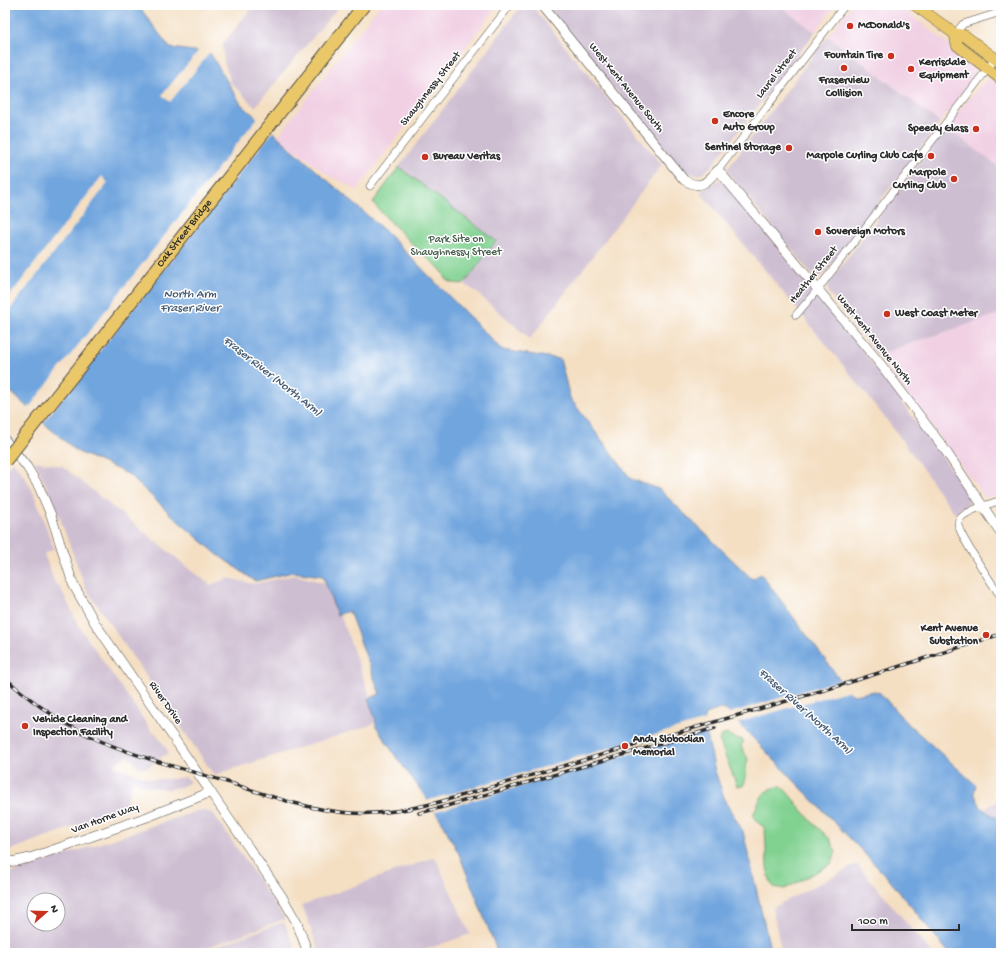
<svg xmlns="http://www.w3.org/2000/svg" width="1006" height="958" font-family="'Gochi Hand',sans-serif">
<style>
.built{fill:#f1d0e4}
.industrial{fill:#cebed1;fill-rule:evenodd}
.green{fill:#81d191;stroke:#567e5e}
.water{fill:#71a5de;stroke:#4e6884}
.pier{fill:#f4dfc3}
.lines{fill:none;stroke-linecap:round;stroke-linejoin:round}
.minor-casing{stroke:#494642;stroke-width:8}
.tertiary-casing{stroke:#494642;stroke-width:10}
.primary-casing{stroke:#494642;stroke-width:12}
.minor{stroke:#fff;stroke-width:7}
.tertiary{stroke:#fff;stroke-width:9}
.primary{stroke:#eac769;stroke-width:11}
.rail-casing{stroke:#2b2b2b;stroke-width:3.5}
.rail{stroke:#fff;stroke-width:2;stroke-dasharray:6;stroke-linecap:butt}
.trunk-bridge-casing{stroke:#494642;stroke-width:14;stroke-linecap:butt}
.trunk-bridge{stroke:#eac769;stroke-width:12}
.poi-dot{fill:#c8321e;stroke:#fff;stroke-width:1.5}
.labels{text-anchor:middle;dominant-baseline:central;stroke-width:3;stroke-linejoin:round;paint-order:stroke}
.poi-label{font-size:11px;font-weight:bold;fill:#2b2b2b;stroke:#fff;text-anchor:start}
.street-label{font-size:11px;fill:#2b2b2b;stroke:#fff}
.park-label{font-size:11px;fill:#455d4a;stroke:#fff}
.water-label{font-size:12px;font-style:italic;fill:#475c73;stroke:#fff}
</style>
<rect width="100%" height="100%" fill="#fff"/>
<filter id="ink" filterUnits="userSpaceOnUse"><feTurbulence type="fractalNoise" baseFrequency=".025" numOctaves="2"/><feDisplacementMap in="SourceGraphic" scale="8" xChannelSelector="R" yChannelSelector="G"/><feConvolveMatrix kernelMatrix="1 2 1 2 8 2 1 2 1" color-interpolation-filters="sRGB"/></filter>
<filter id="wash" filterUnits="userSpaceOnUse"><feTurbulence type="fractalNoise" baseFrequency=".012" numOctaves="4" result="noise"/><feDisplacementMap in="SourceGraphic" scale="16" xChannelSelector="R" yChannelSelector="G"/><feGaussianBlur stdDeviation="0.9" result="paint"/><feColorMatrix in="noise" values="0 0 0 0 0 0 0 0 0 0 0 0 0 0 0 0 0 1.4 0 .05"/><feComposite in="paint" operator="in"/></filter>
<g filter="url(#wash)">
<rect width="100%" height="100%" fill="#f4dfc3"/>
<g class="built">
<polygon points="380,5 498,5 357,190 325,173 278,136"/>
<polygon points="779,5 835,5 815,32"/>
<polygon points="852,5 898,5 974,64 975,71 972,79 940,123 828,36"/>
<polygon points="989,79 993,80 1001,86 1001,169 946,127 979,87"/>
<polygon points="1001,313 1001,494 988,498 984,496 877,355"/>
</g>
<g class="industrial">
<polygon points="254,5 340,5 255,107 231,83 224,62 223,44"/>
<polygon points="522,5 531,5 662,165 530,339 475,291 464,284 496,242 399,167"/>
<polygon points="546,5 779,5 815,32 714,163 704,173 696,175 685,171 675,163"/>
<polygon points="828,36 940,123 823,275 815,278 728,173 727,169"/>
<polygon points="946,127 1001,169 1001,313 877,355 828,292 828,284"/>
<polygon points="718,180 723,181 861,348 970,494 971,500 955,514 897,433 834,354 700,192"/>
<polygon points="13,461 26,479 34,494 54,549 44,554 55,583 60,587 80,628 153,733 155,732 169,752 147,768 139,767 127,755 114,766 151,779 173,779 185,777 187,778 190,781 187,784 178,788 164,789 147,787 133,782 124,808 8,851 5,850 5,470"/>
<polygon points="35,461 62,466 210,585 228,578 254,584 295,575 329,584 379,721 365,727 214,775 86,589 56,508"/>
<polygon points="1001,800 1001,825 997,818 982,809"/>
<path d="M200 810 213 813 285 919 192 953H5V875ZM34 900H58V924H34Z"/>
<polygon points="435,857 470,934 416,953 320,953 302,905"/>
<polygon points="857,864 932,953 782,953 772,908"/>
<polygon points="284,922 297,953 197,953"/>
</g>
<g class="green">
<polygon points="399,167 496,241 464,284 453,283 447,280 442,271 413,245 379,210 373,202"/>
<path d="M727 734 737 739H741L744 741 741 746 748 759C744 770 749 775 743 786H737L719 740 721 736Z"/>
<path d="M782 786 813 823 829 838 836 852 831 864 785 889 774 887 771 884 767 867 765 828 757 822 753 815C761 798 761 789 782 786Z"/>
</g>
<polygon class="water" points="5,5 138,5 170,48 210,53 241,104 385,231 502,350 560,359 570,398 631,479 659,489 752,579 761,574 850,693 855,695 874,691 880,693 905,721 976,785 974,793 982,809 997,818 1001,825 1001,953 949,953 887,877 726,710 720,709 706,714 704,722 715,771 726,803 743,831 771,953 498,953 459,854 441,820 415,782 396,757 376,726 376,720 368,699 380,694 349,611 337,615 323,576 293,572 255,581 218,555 177,520 128,474 78,452 47,426 9,390 5,384"/>
<g class="pier">
<polygon points="199,50 211,51 170,102 162,95"/>
<polygon points="258,117 274,130 42,424 27,410"/>
<polygon points="102,176 108,183 5,316 5,302"/>
<polygon points="843,679 850,690 736,723 727,714"/>
<polygon points="706,720 708,731 447,808 433,812 426,801"/>
</g>
</g>
<g filter="url(#ink)">
<g class="lines">
<g class="minor-casing">
<g id="minor">
<polyline points="955,34 963,24 1001,12"/>
<polyline points="718,170 845,5"/>
<polyline points="370,186 510,5"/>
<polyline points="796,315 818,289 995,59"/>
<path d="M1001 500C991 504 961 511 958 522 956 532 994 586 1001 597"/>
</g>
</g>
<g class="tertiary-casing">
<g id="tertiary">
<path d="M542 5 684 180C701 190 706 183 718 170L882 366 943 447 1001 533"/>
<polyline points="5,440 27,467 39,487 51,515 73,584 95,623 281,895 297,923 308,953"/>
<polyline points="5,862 16,861 30,858 147,817 211,792"/>
</g>
</g>
<g class="primary-casing">
<g id="primary">
<polyline points="915,5 955,34 965,36 1001,63"/>
<polyline points="955,34 957,45 1001,79"/>
</g>
</g>
<use href="#minor" class="minor"/>
<use href="#tertiary" class="tertiary"/>
<use href="#primary" class="primary"/>
<g class="rail-casing">
<g id="rail">
<path d="M5 678C33 703 64 725 98 740 140 758 184 769 227 782 267 795 308 810 350 813 382 815 412 809 443 801L838 686 1001 634"/>
<polyline points="419,813 443,807 715,728"/>
</g>
</g>
<use href="#rail" class="rail"/>
<g class="trunk-bridge-casing">
<g id="trunk-bridge">
<path id="s1" d="M5 461 94 349 364 5"/>
</g>
</g>
<use href="#trunk-bridge" class="trunk-bridge"/>
</g>
</g>
<g class="poi-dot">
<circle cx="850" cy="26" r="4"/>
<circle cx="891" cy="56" r="4"/>
<circle cx="844" cy="68" r="4"/>
<circle cx="911" cy="69" r="4"/>
<circle cx="715" cy="121" r="4"/>
<circle cx="976" cy="129" r="4"/>
<circle cx="789" cy="148" r="4"/>
<circle cx="931" cy="156" r="4"/>
<circle cx="425" cy="157" r="4"/>
<circle cx="954" cy="179" r="4"/>
<circle cx="818" cy="232" r="4"/>
<circle cx="887" cy="314" r="4"/>
<circle cx="986" cy="635" r="4"/>
<circle cx="25" cy="726" r="4"/>
<circle cx="625" cy="746" r="4"/>
</g>
<g class="labels">
<g class="poi-label">
<text x="858" y="26">McDonald's</text>
<text x="883" y="56" text-anchor="end">Fountain Tire</text>
<text x="919" y="63">Kerrisdale<tspan x="919" dy="13">Equipment</tspan></text>
<text x="844" y="81" text-anchor="middle">Fraserview<tspan x="844" dy="13">Collision</tspan></text>
<text x="723" y="115">Encore<tspan x="723" dy="13">Auto Group</tspan></text>
<text x="968" y="129" text-anchor="end">Speedy Glass</text>
<text x="781" y="148" text-anchor="end">Sentinel Storage</text>
<text x="923" y="156" text-anchor="end">Marpole Curling Club Cafe</text>
<text x="433" y="157">Bureau Veritas</text>
<text x="946" y="173" text-anchor="end">Marpole<tspan x="946" dy="13">Curling Club</tspan></text>
<text x="826" y="232">Sovereign Motors</text>
<text x="895" y="314">West Coast Meter</text>
<text x="978" y="629" text-anchor="end">Kent Avenue<tspan x="978" dy="13">Substation</tspan></text>
<text x="33" y="720">Vehicle Cleaning and<tspan x="33" dy="13">Inspection Facility</tspan></text>
<text x="633" y="740">Andy Slobodian<tspan x="633" dy="13">Memorial</tspan></text>
</g>
<g class="street-label">
<text transform="translate(777 74) rotate(-52)">Laurel Street</text>
<text transform="translate(626 88) rotate(51)">West Kent Avenue South</text>
<text transform="translate(431 89) rotate(-52)">Shaughnessy Street</text>
<text stroke="none"><textPath href="#s1" startOffset="290">Oak Street Bridge</textPath></text>
<text transform="translate(814 275) rotate(-51)">Heather Street</text>
<text transform="translate(874 340) rotate(51)">West Kent Avenue North</text>
<text transform="translate(165 703) rotate(55)">River Drive</text>
<text transform="translate(105 819) rotate(-20)">Van Horne Way</text>
</g>
<g class="park-label">
<text x="456" y="240">Park Site on<tspan x="456" dy="13">Shaughnessy Street</tspan></text>
</g>
<g class="water-label">
<text x="190" y="295">North Arm<tspan x="190" dy="14">Fraser River</tspan></text>
<text transform="translate(272 377) rotate(38)">Fraser River (North Arm)</text>
<text transform="translate(805 712) rotate(42)">Fraser River (North Arm)</text>
</g>
</g>
<rect width="1006" height="958" fill="none" stroke="#fff" stroke-width="20"/>
<g transform="translate(46 912) rotate(70)"><circle r="19" fill="#ffffff" stroke="#aaaaaa"/>
<path d="M0-3L7 15L0 10L-7 15Z" fill="#c8321e"/>
<text y="-6" font-size="11" font-weight="bold" text-anchor="middle" fill="#2b2b2b">N</text>
</g>
<path d="M852 924v6h107v-6" fill="none" stroke="#2b2b2b" stroke-width="2"/>
<text x="858" y="924" font-size="12" fill="#2b2b2b" stroke="#ffffff" stroke-width="3" paint-order="stroke">100 m</text>
</svg>
